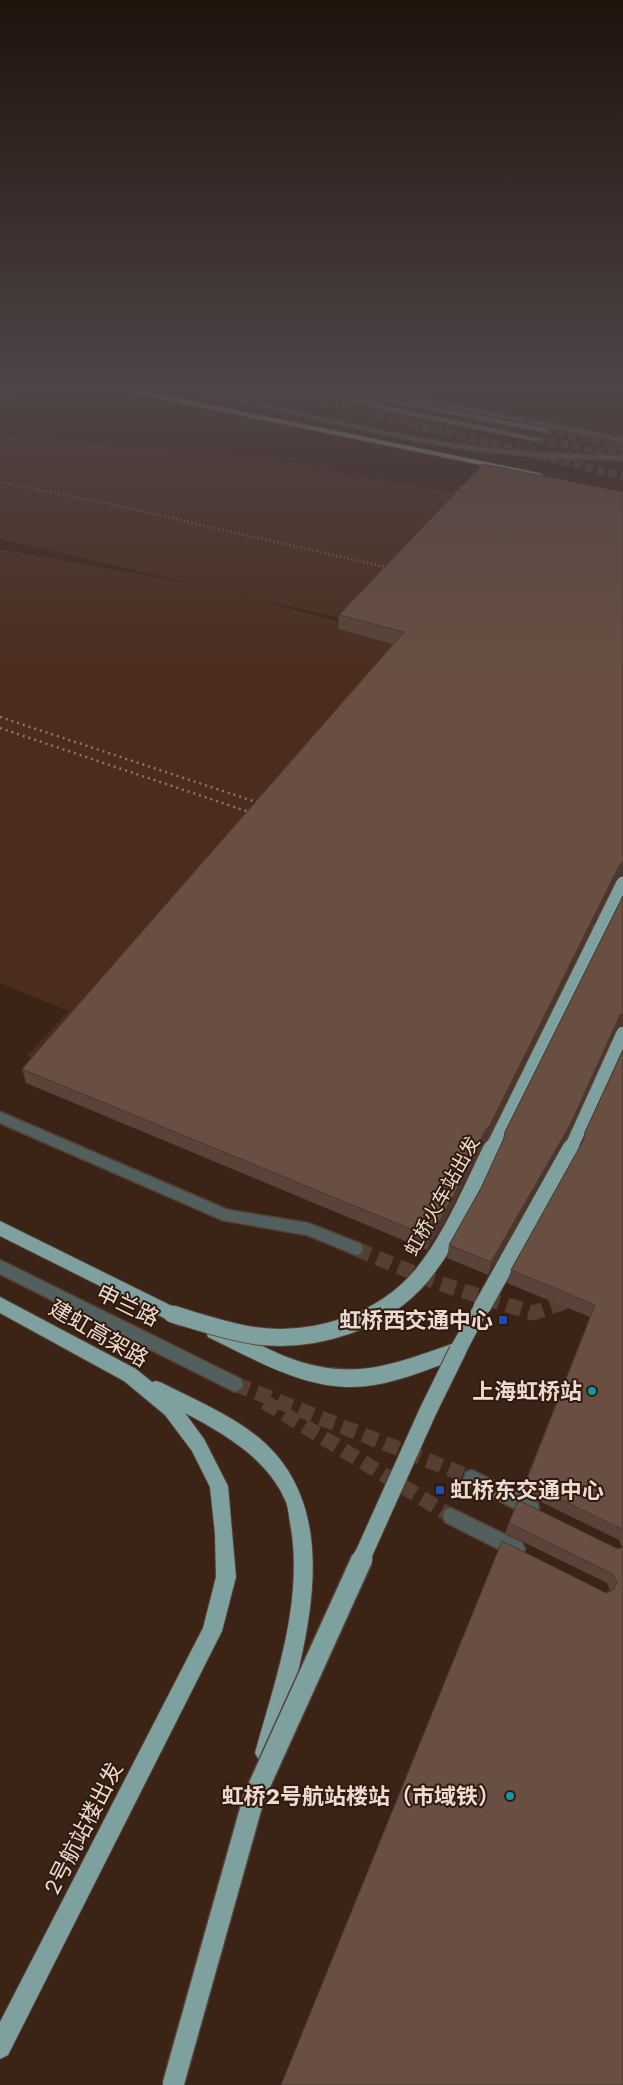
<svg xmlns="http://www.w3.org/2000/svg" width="623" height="2085" font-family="Jost,'Noto Sans SC',sans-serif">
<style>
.built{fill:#4b2d1e}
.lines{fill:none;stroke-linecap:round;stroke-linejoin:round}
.minor-tunnel-far1{stroke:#563f32;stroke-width:8;stroke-dasharray:8 4;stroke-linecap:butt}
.minor-tunnel{stroke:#563f32;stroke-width:15;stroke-dasharray:15 8;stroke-linecap:butt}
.tertiary-tunnel-far1{stroke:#563f32;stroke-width:8;stroke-dasharray:8 4;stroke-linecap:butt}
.tertiary-tunnel{stroke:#563f32;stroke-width:15;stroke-dasharray:15 8;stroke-linecap:butt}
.secondary-tunnel{stroke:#563f32;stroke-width:8;stroke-dasharray:8 4;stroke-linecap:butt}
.minor-casing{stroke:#574034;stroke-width:3}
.tertiary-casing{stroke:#574034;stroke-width:3}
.secondary-casing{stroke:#574034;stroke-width:3}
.trunk-casing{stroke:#574034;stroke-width:2}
.minor{fill:#51605f;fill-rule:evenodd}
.tertiary{fill:#51605f;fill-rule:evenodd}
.secondary{fill:#677e7c;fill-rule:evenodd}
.trunk{fill:#7ea09e;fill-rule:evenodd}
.rail-far2{stroke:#8c776d;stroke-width:2;stroke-dasharray:1 3;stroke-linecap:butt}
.rail-far1{stroke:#8c776d;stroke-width:2.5;stroke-dasharray:2 4;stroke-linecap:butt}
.rail{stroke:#8c776d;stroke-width:4;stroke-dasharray:2.5 5;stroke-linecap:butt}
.trunk-bridge-far2-casing{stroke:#574034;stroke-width:16;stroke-linecap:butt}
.trunk-bridge-far1-casing{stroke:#574034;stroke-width:19;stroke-linecap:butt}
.trunk-bridge-casing{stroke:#574034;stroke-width:24;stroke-linecap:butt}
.trunk-bridge-far2{stroke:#7ea09e;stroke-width:13}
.trunk-bridge-far1{stroke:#7ea09e;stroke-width:17}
.trunk-bridge{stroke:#7ea09e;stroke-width:21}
.wall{fill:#5a4439}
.shaded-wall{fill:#4a372e}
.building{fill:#694f42;stroke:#4a372e}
.transit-dot{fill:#1a4fb4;stroke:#30190d;stroke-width:2}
.culture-dot{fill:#0f9aa8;stroke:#30190d;stroke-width:2}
.labels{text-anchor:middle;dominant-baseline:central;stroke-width:4;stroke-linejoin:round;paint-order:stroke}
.street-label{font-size:19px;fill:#ecdbd3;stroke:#30190d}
.near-street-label{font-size:22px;fill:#ecdbd3;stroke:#30190d}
.near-poi-label{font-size:22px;font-weight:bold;fill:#ecdbd3;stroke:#30190d;text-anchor:end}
</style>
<rect width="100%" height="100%" fill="#3b2316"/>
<polygon class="built" points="0,433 283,461 451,492 470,479 349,620 239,595 623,697 623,1319 27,1056 68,1011 0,983 0,549 199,585 0,539"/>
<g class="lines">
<polyline class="minor-tunnel-far1" points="259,386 623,476"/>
<polyline class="minor-tunnel" points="356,1249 438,1283 533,1313 574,1299"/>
<g class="tertiary-tunnel-far1">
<polyline points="537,439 623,456"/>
<polyline points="607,444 623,447"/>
</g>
<g class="tertiary-tunnel">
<polyline points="235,1384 472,1478"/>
<polyline points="265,1402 451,1516"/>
</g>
<polyline class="secondary-tunnel" points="545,430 623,447"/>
<g class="minor-casing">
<polygon id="minor" points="0,1112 228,1210 308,1223 361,1244 363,1249 361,1254 356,1255 307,1235 222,1220 0,1123"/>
</g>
<g class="tertiary-casing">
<g id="tertiary">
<path d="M172 386H182C280 407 381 435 479 447 527 453 575 455 623 456V460L553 458 479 451 411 440Z"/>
<polygon points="374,389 623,438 623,442 374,393 334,394 331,392 334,390"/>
<polygon points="0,1260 241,1379 243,1384 241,1389 235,1392 229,1389 0,1274"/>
<polygon points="472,1470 537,1502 539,1508 537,1514 531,1516 525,1514 466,1484 464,1478 466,1472"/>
<polygon points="451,1508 522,1543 525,1549 522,1555 516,1558 510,1555 445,1522 443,1516 445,1510"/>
</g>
</g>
<g class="secondary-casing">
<g id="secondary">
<polygon points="26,386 36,386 0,396 0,392"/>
<polygon points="197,386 210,386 244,391 296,393 334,390 376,404 540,439 537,441 374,408 333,394 296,397 244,395"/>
<polygon points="363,394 545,428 548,430 545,432 361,397 360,396"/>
</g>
</g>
<g class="trunk-casing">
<g id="trunk">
<polygon points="106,386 118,386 539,473 543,475 539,477 109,388"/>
<polygon points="0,1221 186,1313 188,1318 186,1323 180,1326 0,1236"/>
<path d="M0 1297 136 1369 152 1382 156 1381 162 1383C197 1401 237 1417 266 1444 349 1523 301 1658 277 1753L273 1760 266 1764 259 1760 255 1753C275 1681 303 1604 291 1528 289 1520 289 1510 286 1502 268 1459 225 1434 185 1413L204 1439 228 1486 236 1577 222 1631 8 2055 0 2059V2022L203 1628 216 1577 215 1534 210 1487 192 1451 165 1415 124 1381 0 1313Z"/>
<path d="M482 1299 488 1302 490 1307 464 1356C429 1369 389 1387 351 1387 300 1387 252 1358 208 1337L206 1332 208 1327 214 1324C238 1333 260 1346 284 1356 350 1382 389 1366 452 1344L476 1302Z"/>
</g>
</g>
<use href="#minor" class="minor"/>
<use href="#tertiary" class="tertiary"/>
<use href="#secondary" class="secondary"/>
<use href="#trunk" class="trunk"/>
<polyline class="rail-far2" points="0,482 110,504 398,570"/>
<g class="rail-far1">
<polyline points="0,717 268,806"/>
<polyline points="0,728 261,816"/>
</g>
<g class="rail">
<polyline points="584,910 623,923"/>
<polyline points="578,922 623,937"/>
</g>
<g class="trunk-bridge-far2-casing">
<g id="trunk-bridge-far2">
<polyline points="491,1150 623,883"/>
<polyline points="570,1150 623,1033"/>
</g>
</g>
<g class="trunk-bridge-far1-casing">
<g id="trunk-bridge-far1">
<polyline points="482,1307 571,1148"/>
<path d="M172 1314C200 1322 228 1332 257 1336 316 1343 383 1322 422 1275 452 1238 471 1191 492 1148"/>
<polyline points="361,1560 428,1411 458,1350"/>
</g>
</g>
<g class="trunk-bridge-casing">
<polyline id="trunk-bridge" points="173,2085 254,1797 362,1559"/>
</g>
<use href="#trunk-bridge-far2" class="trunk-bridge-far2"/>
<use href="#trunk-bridge-far1" class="trunk-bridge-far1"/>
<use href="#trunk-bridge" class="trunk-bridge"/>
</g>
<g class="wall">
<polygon points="623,492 623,875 622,875 615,879 487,1139 483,1144 451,1209 427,1250 26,1083 22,1069 393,644 338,629 339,615"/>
<polygon points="623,896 623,1025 622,1025 615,1030 566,1139 488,1275 447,1258 449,1245 481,1188 503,1141 505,1132"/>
<polygon points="623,1050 623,2085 606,1593 610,1591 607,1583 505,1533 518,1500 618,1549 622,1548 619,1540 521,1492 590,1317 507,1283 511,1270 582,1144 585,1132"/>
</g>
<g class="shaded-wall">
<polygon points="623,862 623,871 622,875 615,879 487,1139 483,1144 451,1209 427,1250 430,1237 486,1129 620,864"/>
<polygon points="623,1013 623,1021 622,1025 615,1030 566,1139 488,1275 491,1262 620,1015"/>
</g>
<g class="building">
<polygon points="483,464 623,492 623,862 620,864 490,1125 486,1129 454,1195 430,1237 22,1069 404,632 339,615"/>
<polygon points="623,896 623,1013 620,1015 570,1125 491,1262 449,1245 481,1188 504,1138 505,1132"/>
<polygon points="623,1050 623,1530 526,1482 595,1305 511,1270 584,1139 585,1132"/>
<polygon points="518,1500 618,1549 623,1547 623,2085 281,2085 502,1541 606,1593 613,1590 617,1583 613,1574 509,1523"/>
</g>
<linearGradient id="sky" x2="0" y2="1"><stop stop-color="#20130c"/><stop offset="0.57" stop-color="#4f4547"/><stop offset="1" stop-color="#4f4547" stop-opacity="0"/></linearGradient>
<rect width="623" height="678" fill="url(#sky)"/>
<g class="transit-dot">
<rect x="498" y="1315" width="10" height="10" rx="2.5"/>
<rect x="435" y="1485" width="10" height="10" rx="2.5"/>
</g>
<g class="culture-dot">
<circle cx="592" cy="1391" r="5"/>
<circle cx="510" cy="1796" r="5"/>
</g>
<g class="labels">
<g class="street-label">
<text transform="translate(442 1196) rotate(-61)">虹桥火车站出发</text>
</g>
<g class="near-street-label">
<text transform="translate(128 1305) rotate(26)">申兰路</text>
<text transform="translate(99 1333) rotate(30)">建虹高架路</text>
<text transform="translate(83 1828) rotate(-63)">2号航站楼出发</text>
</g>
<g class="near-poi-label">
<text x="493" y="1320">虹桥西交通中心</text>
<text x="582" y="1391">上海虹桥站</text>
<text x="450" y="1490" text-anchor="start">虹桥东交通中心</text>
<text x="500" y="1796">虹桥2号航站楼站（市域铁）</text>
</g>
</g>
</svg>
